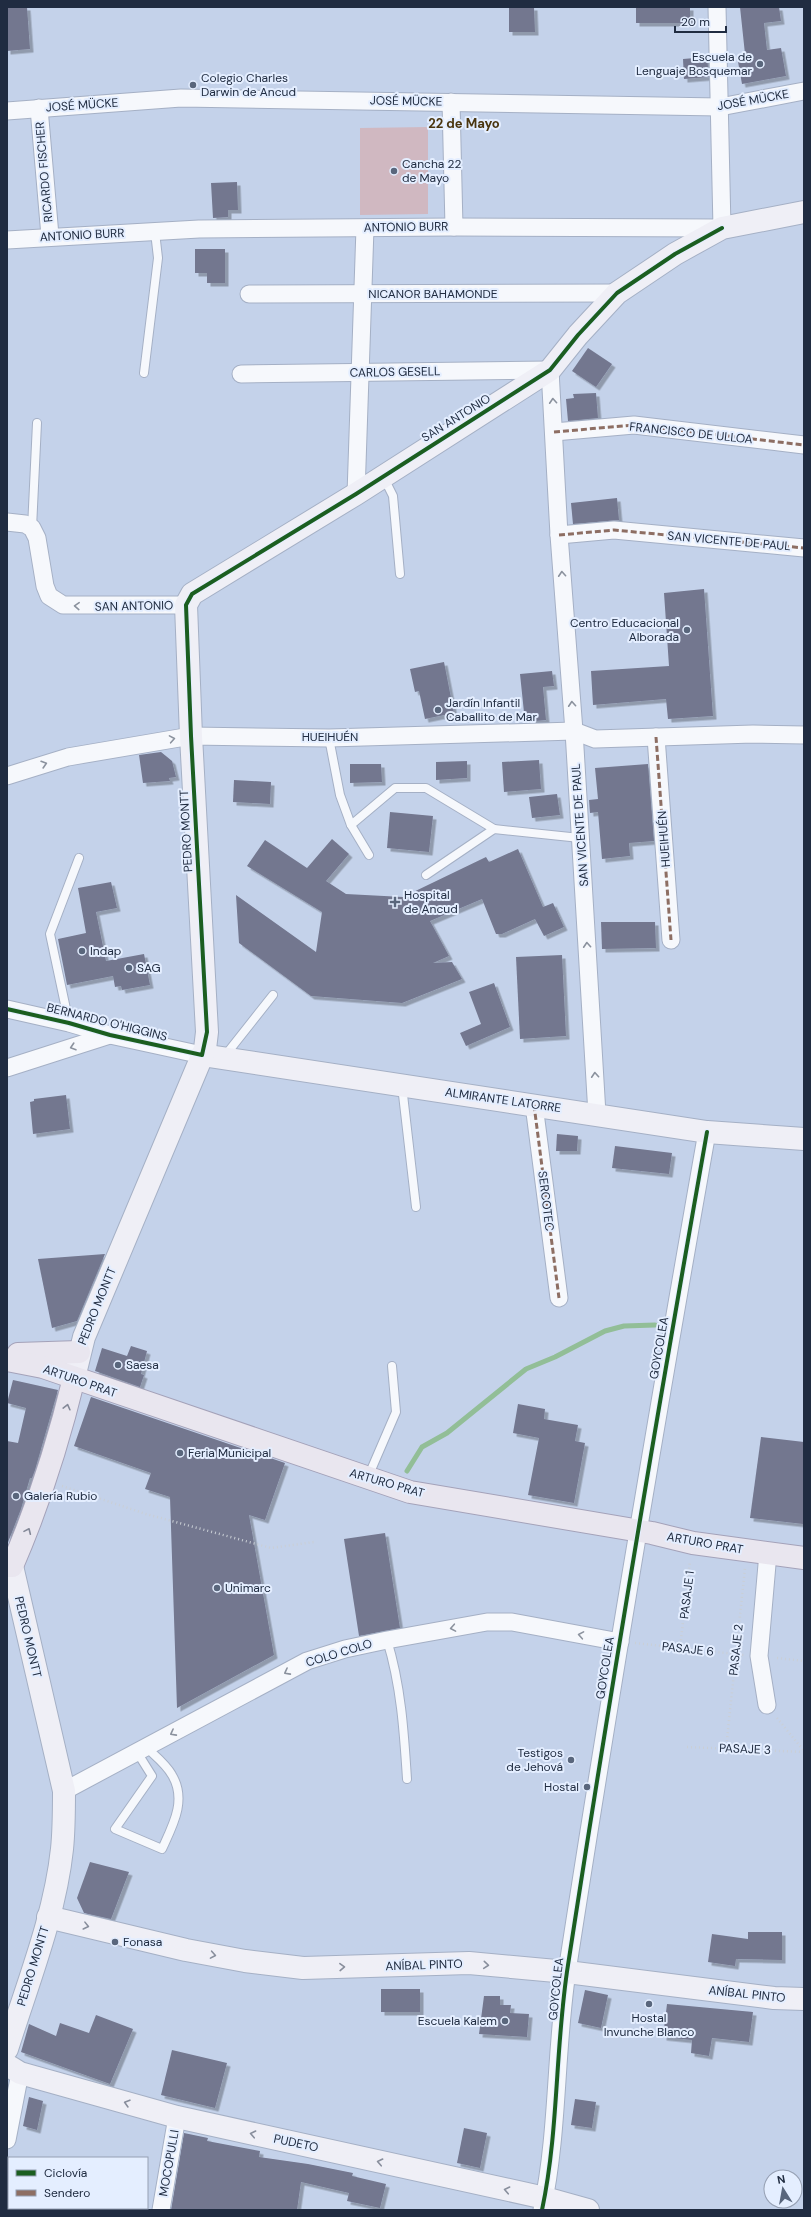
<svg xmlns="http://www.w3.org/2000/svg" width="811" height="2217" font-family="'DM Sans',sans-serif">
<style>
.green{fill:#d0b8c1}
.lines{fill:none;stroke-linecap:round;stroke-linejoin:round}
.stream{stroke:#92be97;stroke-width:5}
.building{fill:#73778f;filter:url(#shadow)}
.lane-casing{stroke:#a5b0c5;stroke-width:10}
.street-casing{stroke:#a5b0c5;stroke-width:19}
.secondary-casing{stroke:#a5b0c5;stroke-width:24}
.primary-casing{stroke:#a4a2b9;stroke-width:24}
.path{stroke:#cacfd6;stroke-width:2.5;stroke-dasharray:1 3;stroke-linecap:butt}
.lane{stroke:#f6f8fc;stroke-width:8}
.street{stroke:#f6f8fc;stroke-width:17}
.secondary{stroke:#efeff6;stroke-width:22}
.primary{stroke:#e9e6ef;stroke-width:22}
.quiet{stroke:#8d6e63;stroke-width:3;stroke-dasharray:6 3;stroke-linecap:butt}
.cycleway-casing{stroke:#e4eeff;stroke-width:6}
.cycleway{stroke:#1b5e20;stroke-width:4}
.oneway{stroke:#8b929e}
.oneway2{stroke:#848998}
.oneway3{stroke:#888e9c}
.poi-dot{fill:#59667c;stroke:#e4eeff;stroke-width:1.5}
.labels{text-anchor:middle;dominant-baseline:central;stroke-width:4;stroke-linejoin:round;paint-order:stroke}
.poi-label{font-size:12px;fill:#202c41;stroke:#e4eeff;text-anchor:start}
.street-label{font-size:12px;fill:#202c41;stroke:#e4eeff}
.neighbourhood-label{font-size:13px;font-weight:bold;fill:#4a3610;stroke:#e4eeff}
</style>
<defs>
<filter id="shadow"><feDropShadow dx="3.5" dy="3.5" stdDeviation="0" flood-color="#0004"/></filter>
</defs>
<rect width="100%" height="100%" fill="#c4d2ea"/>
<polygon class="green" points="428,127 428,214 360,215 360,128"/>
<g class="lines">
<polyline class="stream" points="407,1471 422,1447 447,1433 526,1369 555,1357 605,1331 624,1326 655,1325"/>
</g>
<g class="building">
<polygon points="7,7 27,7 30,49 7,51"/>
<polygon points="509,7 534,7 535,32 509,32"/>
<rect x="636" y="7" width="54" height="16"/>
<polygon points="740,7 779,7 781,21 764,23 767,50 781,48 786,76 742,84 737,56 745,54"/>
<polygon points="707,57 709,77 684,79 683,59"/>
<polygon points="237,182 238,210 228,210 228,217 213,218 211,183"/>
<polygon points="195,249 225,249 225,283 207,283 207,273 195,273"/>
<polygon points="588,348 612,364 596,387 572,371"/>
<polygon points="596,393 598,418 568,421 566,399 574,398 573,394"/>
<polygon points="617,498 619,520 573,524 571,503"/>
<polygon points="704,589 713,716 668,719 666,699 593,705 591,671 669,666 664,593"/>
<polygon points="444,662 454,713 425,719 419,691 415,692 410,669"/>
<polygon points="552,671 554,686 543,687 546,720 525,722 520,674"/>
<polygon points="161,752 172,761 176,777 169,778 170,781 143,783 139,755"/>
<polygon points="539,760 541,789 504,792 502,762"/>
<polygon points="467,761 467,778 436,780 436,762"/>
<polygon points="350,764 381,764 382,782 350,783"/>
<polygon points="648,764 654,841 629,843 630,856 602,859 598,812 590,813 589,800 598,799 595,768"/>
<polygon points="234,780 271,782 270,804 233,802"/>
<polygon points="557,794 560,815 532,818 529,797"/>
<polygon points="390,812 433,816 429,852 387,848"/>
<polygon points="332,839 349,854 326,881 346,894 403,897 486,857 489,862 518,849 543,907 553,903 564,927 544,936 535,919 502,934 496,934 482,899 430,921 449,956 433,963 452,962 462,979 402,1003 311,996 239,943 236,895 316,952 322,912 247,866 265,840 307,868"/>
<polygon points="111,882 117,908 96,912 106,961 144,954 150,985 122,990 121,986 115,987 113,976 67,985 58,939 86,933 78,888"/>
<polygon points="601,922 655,922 656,948 602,949"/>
<polygon points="562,955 566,1036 520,1039 516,957"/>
<polygon points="494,983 510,1027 466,1046 460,1033 481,1024 469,992"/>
<polygon points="66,1095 70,1129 33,1134 30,1102 34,1101 34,1099"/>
<polygon points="557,1134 578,1136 577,1151 556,1151"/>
<polygon points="615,1146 672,1153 669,1174 612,1168"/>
<polygon points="105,1254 77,1321 52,1328 38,1259"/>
<polygon points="131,1346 147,1351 141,1374 144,1375 140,1387 95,1371 102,1348 127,1356"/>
<polygon points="13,1380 58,1390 35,1470 32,1478 30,1478 21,1509 7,1545 7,1441 18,1443 26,1408 7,1403"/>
<polygon points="91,1397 285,1463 265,1520 249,1515 274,1655 177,1708 170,1497 145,1489 151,1473 74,1446"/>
<polygon points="518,1404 545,1409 544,1419 578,1425 575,1441 585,1443 574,1503 528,1495 539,1438 513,1433"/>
<polygon points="761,1437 804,1442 803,1524 750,1518"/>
<polygon points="385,1533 400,1628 359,1636 344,1539"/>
<polygon points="90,1862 129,1872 111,1919 84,1913 77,1898"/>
<polygon points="748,1932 782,1932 782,1960 736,1959 735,1966 708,1962 712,1934 748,1939"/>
<rect x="381" y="1989" width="39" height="23"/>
<polygon points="585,1990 608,1995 601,2028 578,2023"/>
<polygon points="484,1996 500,1996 500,2005 511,2005 510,2013 529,2014 527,2037 479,2034"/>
<polygon points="667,2004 753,2012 749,2042 712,2038 709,2056 691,2053 692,2040 663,2037"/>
<polygon points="96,2015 133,2029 110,2084 21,2052 29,2024 56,2036 60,2023 89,2033"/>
<polygon points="172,2050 227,2063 215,2108 161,2095"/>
<polygon points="29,2097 43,2101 37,2130 23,2126"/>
<polygon points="575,2099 596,2102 592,2128 571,2125"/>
<polygon points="464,2128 487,2133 480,2168 457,2163"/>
<polygon points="184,2133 208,2138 207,2141 260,2151 259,2157 308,2164 353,2173 352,2176 386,2184 380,2208 347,2201 349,2193 301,2182 297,2210 171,2210"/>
</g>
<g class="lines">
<g class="lane-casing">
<g id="lane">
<polyline points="144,373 158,258 155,232"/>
<polyline points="384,478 393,496 400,574"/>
<polyline points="32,528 37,423"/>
<polyline points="329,738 340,795 351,825 369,855"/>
<polyline points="351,825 395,788 426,788 494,829"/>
<polyline points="426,875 494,829 580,838"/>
<polyline points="69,1023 50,934 79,858"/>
<polyline points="224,1057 273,995"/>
<polyline points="402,1086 416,1207"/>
<polyline points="368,1477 396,1412 392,1366"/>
<path d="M387 1640C401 1685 404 1732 407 1779"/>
<path d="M137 1752 152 1776 115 1829 162 1849C173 1825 187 1800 172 1775 166 1764 154 1755 146 1747"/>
</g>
</g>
<g class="street-casing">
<g id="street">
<polyline points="451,102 454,227"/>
<polyline points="39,108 50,236"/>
<polyline points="7,111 181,98 720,107 804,91"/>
<polyline points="7,240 199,229 454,227 722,228 717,7"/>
<polyline points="249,294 617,293"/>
<polyline points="241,374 550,370 559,535 574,731 597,1114"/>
<polyline points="554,432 634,425 804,445"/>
<polyline points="356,494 365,228"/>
<polyline points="7,522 25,524 32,528 37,538 45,586 49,596 63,605 186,605"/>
<polyline points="559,535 614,530 804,548"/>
<polyline points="656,737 671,940"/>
<polyline points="7,776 68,757 191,736 329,738 574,731 595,739 753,734 804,735"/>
<polyline points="7,1009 69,1023 110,1035 202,1055"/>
<polyline points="7,1068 110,1035"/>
<polyline points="534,1105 559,1298"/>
<polyline points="767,1705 759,1656 768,1553"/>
<polyline points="64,1791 307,1661 345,1649 387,1640 487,1622 512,1622 620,1642"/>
<polyline points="7,2140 20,2073"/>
<polyline points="7,2199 9,2200"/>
<polyline points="60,2208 72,2210"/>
<polyline points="161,2210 177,2117"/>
<path d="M542 2210C559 2130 555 2046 568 1965 611 1687 658 1409 707 1132"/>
</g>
</g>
<g class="secondary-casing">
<g id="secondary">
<polyline points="202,1055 707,1132 804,1139"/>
<polyline points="74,1378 84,1337 205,1049 207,1032 191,736 186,605 192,594 356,494 550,370 578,335 617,293 675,254 722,228 804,212"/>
<polyline points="48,1917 186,1950 245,1961 303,1968 469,1963 567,1972 774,1998 804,1999"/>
<path d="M7 2049C27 1985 55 1916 62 1849 64 1830 64 1810 64 1791L12 1566"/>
<polyline points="7,2065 20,2073 177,2117 545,2198 588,2210"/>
</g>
</g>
<g class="primary-casing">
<g id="primary">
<polyline points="18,1354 79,1352"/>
<polyline points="7,1360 43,1367 410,1492 652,1533 693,1543 804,1558"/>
<path d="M7 1566H12C39 1504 58 1444 74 1378"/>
</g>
</g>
<g class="path">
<polyline points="62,1486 146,1514 271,1548 314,1542"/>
<polyline points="635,1643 744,1655"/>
<polyline points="680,1648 690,1561"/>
<polyline points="777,1658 804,1661"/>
<polyline points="777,1718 804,1751"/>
<polyline points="687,1747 804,1752"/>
<polyline points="726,1749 745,1568"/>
</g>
<use href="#lane" class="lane"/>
<use href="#street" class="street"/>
<use href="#secondary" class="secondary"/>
<use href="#primary" class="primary"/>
<g class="quiet">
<polyline points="554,432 634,425 804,445"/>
<polyline points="559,535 614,530 804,548"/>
<polyline points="656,737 671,940"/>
<polyline points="534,1105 559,1298"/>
</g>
<g class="cycleway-casing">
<g id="cycleway">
<polyline points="7,1009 69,1023 110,1035 202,1055 207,1032 191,736 186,605 192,594 356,494 550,370 578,335 617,293 675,254 722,228"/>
<path d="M542 2210C559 2130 555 2046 568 1965 611 1687 658 1409 707 1132"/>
</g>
</g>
<use href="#cycleway" class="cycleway"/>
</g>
<defs><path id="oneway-chevron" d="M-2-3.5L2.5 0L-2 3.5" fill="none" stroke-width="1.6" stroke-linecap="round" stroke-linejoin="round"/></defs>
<g class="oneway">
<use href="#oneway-chevron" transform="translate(553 401) rotate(-94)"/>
<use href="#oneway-chevron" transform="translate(562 574) rotate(-94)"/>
<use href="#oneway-chevron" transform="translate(77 606) rotate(-177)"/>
<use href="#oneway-chevron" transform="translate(572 704) rotate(-94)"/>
<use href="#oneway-chevron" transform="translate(172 739) rotate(-10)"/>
<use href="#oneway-chevron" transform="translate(44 764) rotate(-17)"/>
<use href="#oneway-chevron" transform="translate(587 945) rotate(-94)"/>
<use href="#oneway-chevron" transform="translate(73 1047) rotate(162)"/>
<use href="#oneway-chevron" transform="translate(595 1075) rotate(-94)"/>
<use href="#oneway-chevron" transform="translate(453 1628) rotate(170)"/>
<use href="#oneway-chevron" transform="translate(581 1635) rotate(-170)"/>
<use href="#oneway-chevron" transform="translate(287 1672) rotate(152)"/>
<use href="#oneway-chevron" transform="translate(173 1733) rotate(152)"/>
</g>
<g class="oneway2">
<use href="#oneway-chevron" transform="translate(67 1407) rotate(-76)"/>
<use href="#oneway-chevron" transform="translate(28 1531) rotate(-66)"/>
</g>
<g class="oneway3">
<use href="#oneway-chevron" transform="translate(86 1926) rotate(14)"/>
<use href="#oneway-chevron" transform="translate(213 1955) rotate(10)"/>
<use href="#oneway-chevron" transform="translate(486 1965) rotate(5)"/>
<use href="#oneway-chevron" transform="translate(342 1967) rotate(-2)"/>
<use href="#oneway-chevron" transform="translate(127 2103) rotate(-164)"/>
<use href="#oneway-chevron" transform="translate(253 2134) rotate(-168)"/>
<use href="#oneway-chevron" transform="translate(380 2162) rotate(-168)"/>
<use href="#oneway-chevron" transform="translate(507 2190) rotate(-168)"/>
</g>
<g class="poi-dot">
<circle cx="760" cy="64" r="4"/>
<circle cx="193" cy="85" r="4"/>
<circle cx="394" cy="171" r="4"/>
<circle cx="687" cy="630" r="4"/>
<circle cx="438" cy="710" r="4"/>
<path d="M393 896h4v4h4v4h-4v4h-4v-4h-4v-4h4z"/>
<circle cx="82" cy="951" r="4"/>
<circle cx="129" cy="968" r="4"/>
<circle cx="118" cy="1365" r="4"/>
<circle cx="180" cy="1453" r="4"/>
<circle cx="16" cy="1496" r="4"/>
<circle cx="217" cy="1588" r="4"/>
<circle cx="571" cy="1760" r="4"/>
<circle cx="587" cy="1787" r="4"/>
<circle cx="115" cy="1942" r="4"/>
<circle cx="649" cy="2004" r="4"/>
<circle cx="505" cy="2021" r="4"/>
</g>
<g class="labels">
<g class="poi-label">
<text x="752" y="57" text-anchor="end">Escuela de<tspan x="752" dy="14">Lenguaje Bosquemar</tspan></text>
<text x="201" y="78">Colegio Charles<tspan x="201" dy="14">Darwin de Ancud</tspan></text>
<text x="402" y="164">Cancha 22<tspan x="402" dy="14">de Mayo</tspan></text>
<text x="679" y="623" text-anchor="end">Centro Educacional<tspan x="679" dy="14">Alborada</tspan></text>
<text x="446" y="703">Jardín Infantil<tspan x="446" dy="14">Caballito de Mar</tspan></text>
<text x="404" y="895">Hospital<tspan x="404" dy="14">de Ancud</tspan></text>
<text x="90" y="951">Indap</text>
<text x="137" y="968">SAG</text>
<text x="126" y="1365">Saesa</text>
<text x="188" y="1453">Feria Municipal</text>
<text x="24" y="1496">Galería Rubio</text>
<text x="225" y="1588">Unimarc</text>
<text x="563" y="1753" text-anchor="end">Testigos<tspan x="563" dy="14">de Jehová</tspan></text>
<text x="579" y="1787" text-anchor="end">Hostal</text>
<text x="123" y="1942">Fonasa</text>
<text x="649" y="2018" text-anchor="middle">Hostal<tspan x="649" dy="14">Invunche Blanco</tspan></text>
<text x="497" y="2021" text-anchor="end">Escuela Kalem</text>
</g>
<g class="street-label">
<text transform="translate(753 100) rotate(-10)">JOSÉ MÜCKE</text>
<text transform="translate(406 101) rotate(1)">JOSÉ MÜCKE</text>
<text transform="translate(82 105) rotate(-4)">JOSÉ MÜCKE</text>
<text transform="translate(44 172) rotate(-95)">RICARDO FISCHER</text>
<text transform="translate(406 227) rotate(-1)">ANTONIO BURR</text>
<text transform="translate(82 235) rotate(-3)">ANTONIO BURR</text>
<text x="433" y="294">NICANOR BAHAMONDE</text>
<text transform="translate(395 372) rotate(-1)">CARLOS GESELL</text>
<text transform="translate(456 418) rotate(-32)">SAN ANTONIO</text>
<text transform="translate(691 433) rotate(6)">FRANCISCO DE ULLOA</text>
<text transform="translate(729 541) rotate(5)">SAN VICENTE DE PAUL</text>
<text transform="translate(134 606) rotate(-1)">SAN ANTONIO</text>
<text x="330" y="737">HUEIHUÉN</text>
<text transform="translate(580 825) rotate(-94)">SAN VICENTE DE PAUL</text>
<text transform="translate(186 831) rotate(-93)">PEDRO MONTT</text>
<text transform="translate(664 839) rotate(-94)">HUEIHUÉN</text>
<text transform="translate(107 1022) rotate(14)">BERNARDO O'HIGGINS</text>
<text transform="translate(503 1100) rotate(8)">ALMIRANTE LATORRE</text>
<text transform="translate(546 1201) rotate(83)">SERCOTEC</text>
<text transform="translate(97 1306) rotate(-68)">PEDRO MONTT</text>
<text transform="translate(659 1348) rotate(-80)">GOYCOLEA</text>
<text transform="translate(80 1381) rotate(19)">ARTURO PRAT</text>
<text transform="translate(387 1483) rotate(16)">ARTURO PRAT</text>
<text transform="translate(705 1543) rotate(10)">ARTURO PRAT</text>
<text transform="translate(687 1595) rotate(-83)">PASAJE 1</text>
<text transform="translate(28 1637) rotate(77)">PEDRO MONTT</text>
<text transform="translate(688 1649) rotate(6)">PASAJE 6</text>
<text transform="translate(736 1650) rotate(-84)">PASAJE 2</text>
<text transform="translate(339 1653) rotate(-17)">COLO COLO</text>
<text transform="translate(605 1668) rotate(-81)">GOYCOLEA</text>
<text transform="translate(745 1749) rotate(2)">PASAJE 3</text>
<text transform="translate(424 1965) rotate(-2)">ANÍBAL PINTO</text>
<text transform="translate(33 1966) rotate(-73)">PEDRO MONTT</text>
<text transform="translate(556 1989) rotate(-84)">GOYCOLEA</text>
<text transform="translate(747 1994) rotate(6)">ANÍBAL PINTO</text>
<text transform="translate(296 2143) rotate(12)">PUDETO</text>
<text transform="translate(169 2163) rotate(-80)">MOCOPULLI</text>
</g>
<g class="neighbourhood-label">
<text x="464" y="123">22 de Mayo</text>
</g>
</g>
<rect width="811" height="2217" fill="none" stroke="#202c41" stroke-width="16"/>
<rect x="8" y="2157" width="140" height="52" fill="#e4eeff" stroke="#96a0b3"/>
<rect x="16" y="2170" width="20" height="6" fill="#1b5e20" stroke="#96a0b3"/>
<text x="44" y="2177" font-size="12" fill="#202c41">Ciclovía</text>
<rect x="16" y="2190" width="20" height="6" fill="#8d6e63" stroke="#96a0b3"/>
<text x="44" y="2197" font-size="12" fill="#202c41">Sendero</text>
<g transform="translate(783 2189) rotate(349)"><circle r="19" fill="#e4eeff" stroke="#96a0b3"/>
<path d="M0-3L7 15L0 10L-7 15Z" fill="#59667c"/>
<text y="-6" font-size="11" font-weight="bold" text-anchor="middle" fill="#202c41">N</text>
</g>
<path d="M675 26v6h51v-6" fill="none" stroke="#202c41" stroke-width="2"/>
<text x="681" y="26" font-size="12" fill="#202c41" stroke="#e4eeff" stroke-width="3" paint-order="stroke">20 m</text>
</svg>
